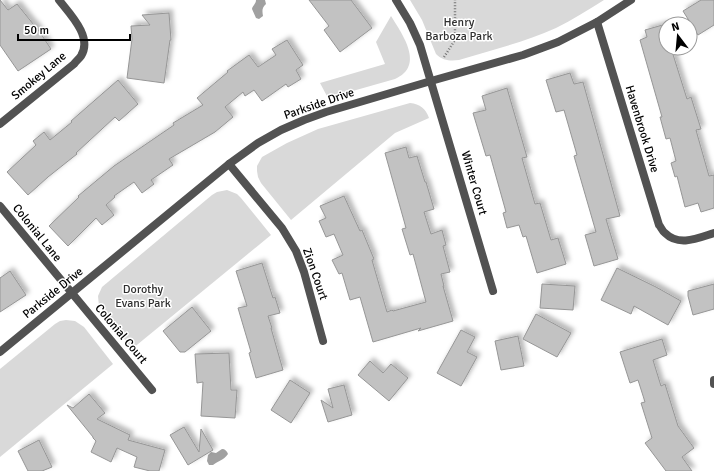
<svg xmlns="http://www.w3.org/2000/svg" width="714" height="471" font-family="Signika,sans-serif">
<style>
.green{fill:#d9d9d9}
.water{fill:#a0a0a0}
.building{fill:#c2c2c2;stroke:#969696;filter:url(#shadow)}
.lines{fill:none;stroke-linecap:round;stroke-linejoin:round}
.path{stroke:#747474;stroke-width:2.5;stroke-dasharray:1 2;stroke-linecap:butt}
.minor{stroke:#525252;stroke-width:8}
.labels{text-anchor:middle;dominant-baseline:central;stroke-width:3;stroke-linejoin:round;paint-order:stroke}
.park-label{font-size:12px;fill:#303030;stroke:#fff}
.street-label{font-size:12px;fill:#000;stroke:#fff}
</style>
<defs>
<filter id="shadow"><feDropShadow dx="3.5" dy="-3.5" stdDeviation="2" flood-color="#0004"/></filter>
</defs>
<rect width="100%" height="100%" fill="#fff"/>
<g class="green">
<path d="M410 0H604C588 10 572 20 556 28 525 42 492 50 459 60 451 61 443 61 436 54L422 20Z"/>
<path d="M391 16C403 35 425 66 395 79L328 98 320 83 385 64 376 42Z"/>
<path d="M410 103C420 104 426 109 429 118L395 133 291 220 261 183 258 177 257 171V166L262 157 287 143 318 129Z"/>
<polygon points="227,190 237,194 241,198 271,235 132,349 99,306 98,296 102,287 212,195 217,192"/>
<polygon points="66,320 75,321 84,327 113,364 0,457 0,369 55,324 60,321"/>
</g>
<g class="water">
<path d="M256 0H265L266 4C262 8 262 10 263 16L259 19 256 18 252 9C252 6 256 4 256 0Z"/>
<path d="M222 449C225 449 227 451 228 454 223 461 219 460 213 465H209L207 461 208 455 211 452 216 453Z"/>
</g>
<g class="building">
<polygon points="0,0 8,10 17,4 34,25 35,25 51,49 18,71 0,45"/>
<polygon points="309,0 351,0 372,28 340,52 324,30 329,26"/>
<polygon points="701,0 714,0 714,25 698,35 683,11"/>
<polygon points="169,13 171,40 170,40 164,83 127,78 132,39 131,26 150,25 142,15"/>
<polygon points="666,24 666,48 671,48 687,99 691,97 701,129 696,130 709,176 714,175 714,208 701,212 698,203 685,207 677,176 675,177 671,163 676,161 670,138 666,139 660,117 662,117 640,40 647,37 645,30"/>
<polygon points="287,40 303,65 296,70 301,79 288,87 286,84 262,101 254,90 245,96 243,92 225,107 233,117 215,132 169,159 173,165 151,180 154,184 142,193 134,182 114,196 115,197 106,205 114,215 102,225 96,218 68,246 49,226 79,197 78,196 114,166 174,125 173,123 203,105 197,98 228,72 227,71 249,55 258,67 276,55 272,49"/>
<polygon points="570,73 574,84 583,82 620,216 606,219 618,259 594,266 585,235 596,232 574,156 577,155 564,110 556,112 546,80"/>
<polygon points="118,80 138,104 119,121 115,117 76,153 77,154 48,177 28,195 7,172 36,145 33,141 44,132 50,140 72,122 71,121"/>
<polygon points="507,88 527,157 522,158 535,204 540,203 551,240 558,238 566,264 537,273 526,236 523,237 519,225 507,228 503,213 506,212 490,155 486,156 473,113 486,110 482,96"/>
<polygon points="406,147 409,158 417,156 425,182 426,182 434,209 424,212 431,234 442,230 446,245 443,246 450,272 441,274 444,286 443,286 453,321 418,331 421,328 373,342 360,297 350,300 342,273 339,274 332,260 343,255 334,234 326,237 319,221 326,218 320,206 344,196 360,231 362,230 374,259 372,260 387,312 392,310 393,311 426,302 413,254 410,255 402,229 406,228 385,153"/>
<polygon points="262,263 273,298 275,297 280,313 268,316 272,328 271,328 283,370 256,378 249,353 251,352 238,308 247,306 236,271"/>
<polygon points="617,268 656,287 681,301 668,325 634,306 631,314 601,300"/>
<polygon points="10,271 26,295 0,312 0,278"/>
<polygon points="542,284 575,286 573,310 540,308"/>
<polygon points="714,284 714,309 693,315 688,296 688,291"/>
<polygon points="192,307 211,331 185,352 180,352 163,331"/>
<polygon points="536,314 571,333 557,357 523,339"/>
<polygon points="461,330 475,337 467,352 477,357 461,386 437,373"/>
<polygon points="518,336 524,366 501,370 495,341"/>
<polygon points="662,339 667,355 653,360 661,386 665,384 678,426 694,448 682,457 692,471 666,471 645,443 652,438 641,403 645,402 638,380 630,383 620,352"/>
<polygon points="229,353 231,390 237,390 235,418 201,416 203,382 197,383 195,354"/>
<polygon points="370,361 383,373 391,364 408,378 389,401 358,375"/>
<polygon points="290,380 310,393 291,423 271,410"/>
<polygon points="344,385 352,415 328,422 321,400 333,408 328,389"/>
<polygon points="89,394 105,413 97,419 130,435 128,440 165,450 159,471 150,471 134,467 137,457 117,448 111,462 91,452 96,441 93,438 93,437 67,405 73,408"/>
<polygon points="184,427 199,452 201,429 213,450 188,465 170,435"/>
<polygon points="39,440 52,467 42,471 28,471 18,451"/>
</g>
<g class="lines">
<polyline class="path" points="444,57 455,40 455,0"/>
<g class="minor">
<polyline points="396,0 410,23 420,45 493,291"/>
<path d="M597 22 659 225C661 227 662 231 665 233 679 247 698 238 714 233"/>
<path d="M0 124 74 64C76 61 79 59 81 56 93 37 70 14 59 0"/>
<polyline points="229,164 282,228 296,251 304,272 323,341"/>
<polyline points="0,206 152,390"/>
<polyline points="0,352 229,164 258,143 281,130 304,120 326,112 431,81 523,55 558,42 597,22 631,0"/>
<polyline points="714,380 714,384"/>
</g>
</g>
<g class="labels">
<g class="park-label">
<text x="459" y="22">Henry<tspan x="459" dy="14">Barboza Park</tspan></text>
<text x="143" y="289">Dorothy<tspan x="143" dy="14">Evans Park</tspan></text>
</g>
<g class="street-label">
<text transform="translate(39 76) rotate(-40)">Smokey Lane</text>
<text transform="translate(319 104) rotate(-19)">Parkside Drive</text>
<text transform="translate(642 129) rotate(73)">Havenbrook Drive</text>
<text transform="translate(474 183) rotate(74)">Winter Court</text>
<text transform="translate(37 233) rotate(51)">Colonial Lane</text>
<text transform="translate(315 274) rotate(71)">Zion Court</text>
<text transform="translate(53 293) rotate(-39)">Parkside Drive</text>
<text transform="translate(121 334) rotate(50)">Colonial Court</text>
</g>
</g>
<g transform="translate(678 36) rotate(344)"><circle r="19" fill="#ffffff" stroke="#999999"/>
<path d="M0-3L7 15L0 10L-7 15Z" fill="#000000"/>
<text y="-6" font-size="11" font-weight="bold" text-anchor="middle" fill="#000000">N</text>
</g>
<path d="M18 34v6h112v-6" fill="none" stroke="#000000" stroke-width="2"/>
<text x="24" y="34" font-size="12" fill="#000000" stroke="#ffffff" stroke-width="3" paint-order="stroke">50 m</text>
</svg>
